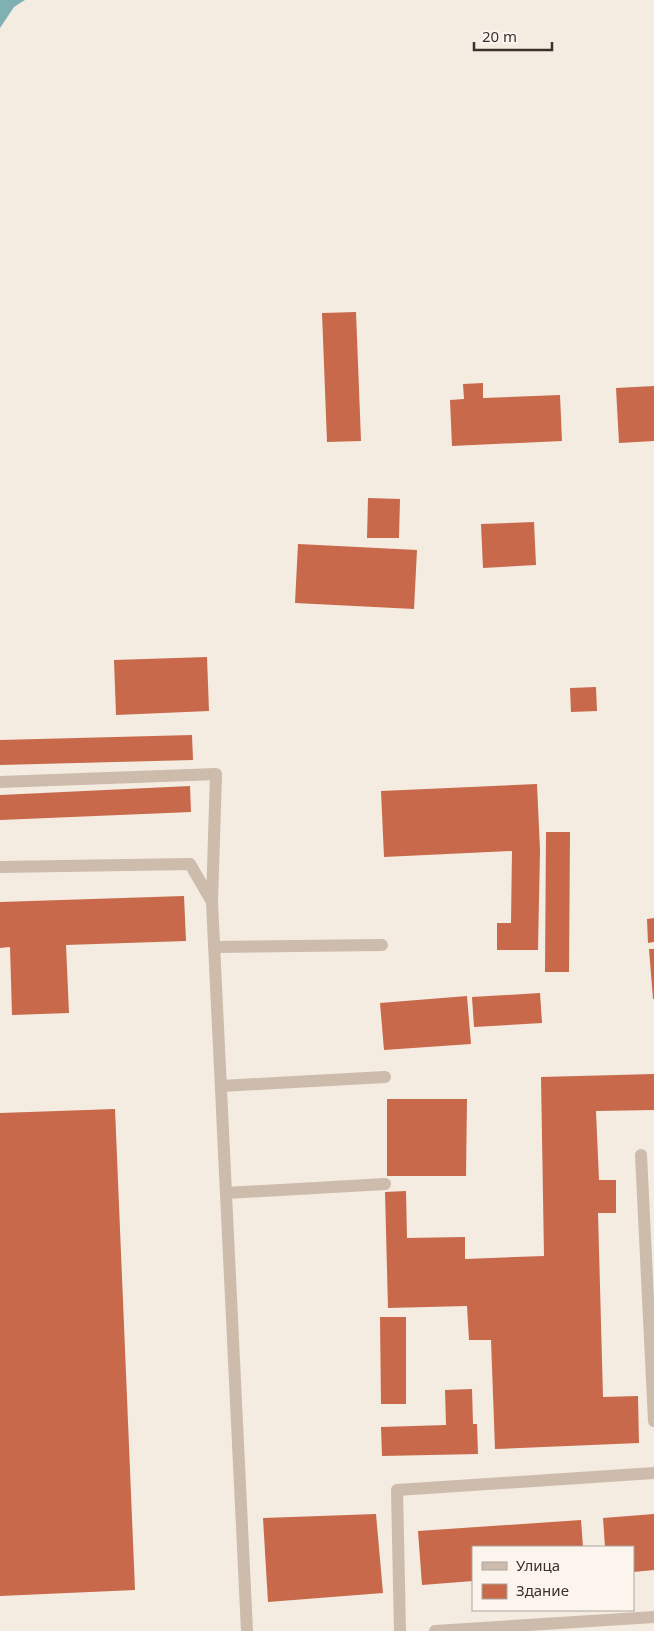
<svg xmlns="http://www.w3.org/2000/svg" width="654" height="1631" font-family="'Noto Sans',sans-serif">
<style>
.water{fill:#7fb0b2}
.building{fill:#c8694b}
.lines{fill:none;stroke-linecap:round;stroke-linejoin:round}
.minor{stroke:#cdbbac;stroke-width:12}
</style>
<rect width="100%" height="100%" fill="#f4ebe1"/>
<polygon class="water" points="0,0 25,0 14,7 0,28"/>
<g class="building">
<polygon points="356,312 361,441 327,442 322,313"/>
<polygon points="483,383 483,398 560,395 562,441 452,446 450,400 464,399 463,384"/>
<polygon points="654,386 654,441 619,443 616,388"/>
<polygon points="368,498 400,499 399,538 367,538"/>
<polygon points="534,522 536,565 483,568 481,524"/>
<polygon points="298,544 417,550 414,609 295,603"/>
<polygon points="207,657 209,711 116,715 114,660"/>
<polygon points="596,687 597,711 571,712 570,688"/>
<polygon points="192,735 193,760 0,765 0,740"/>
<polygon points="537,784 540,850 538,950 497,950 497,923 511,923 512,851 384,857 381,791"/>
<polygon points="190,786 191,812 0,820 0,795"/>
<polygon points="546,832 570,832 569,972 545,972"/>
<polygon points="184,896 186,941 66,945 69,1013 12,1015 10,947 0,948 0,902"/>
<polygon points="654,918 654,942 648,943 647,919"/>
<polygon points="649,949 654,949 654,999 653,999"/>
<polygon points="540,993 542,1023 474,1027 472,997"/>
<polygon points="467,996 471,1044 384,1050 380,1003"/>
<polygon points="654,1074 654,1110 596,1111 599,1180 616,1180 616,1213 598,1213 603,1397 638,1396 639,1443 495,1449 491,1340 469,1340 467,1306 388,1308 385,1192 406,1191 407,1238 465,1237 465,1259 544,1256 541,1077"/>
<polygon points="387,1099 467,1099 466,1176 387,1176"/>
<polygon points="115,1109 135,1590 0,1596 0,1113"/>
<polygon points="380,1317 406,1317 406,1404 381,1404"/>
<polygon points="472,1389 473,1424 477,1424 478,1454 382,1456 381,1427 446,1425 445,1390"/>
<polygon points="376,1514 383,1593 268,1602 263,1518"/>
<polygon points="654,1514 654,1570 633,1572 633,1547 605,1547 603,1518"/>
<polygon points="581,1520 583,1547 473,1547 473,1581 422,1585 418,1531"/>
</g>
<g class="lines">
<g class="minor">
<polyline points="0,782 216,774 212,902"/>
<polyline points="0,867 190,864 212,902 247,1631"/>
<polyline points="214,947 382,945"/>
<polyline points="221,1086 385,1077"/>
<polyline points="641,1155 654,1421"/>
<polyline points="226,1193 385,1184"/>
<polyline points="400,1631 397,1490 654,1473"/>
<polyline points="435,1631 654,1617"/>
</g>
</g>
<rect x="472" y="1546" width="162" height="65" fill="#fbf5ee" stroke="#aea6a0"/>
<rect x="482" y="1562" width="25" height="8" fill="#cdbbac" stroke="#aea6a0"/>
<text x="516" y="1571" font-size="15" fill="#3b302b">Улица</text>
<rect x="482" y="1584" width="25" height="15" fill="#c8694b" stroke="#aea6a0"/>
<text x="516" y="1596" font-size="15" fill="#3b302b">Здание</text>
<path d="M474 42v8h78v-8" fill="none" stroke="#3b302b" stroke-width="2.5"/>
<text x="482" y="42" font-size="15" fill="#3b302b" stroke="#fbf5ee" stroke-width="4" paint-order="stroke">20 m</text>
</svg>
